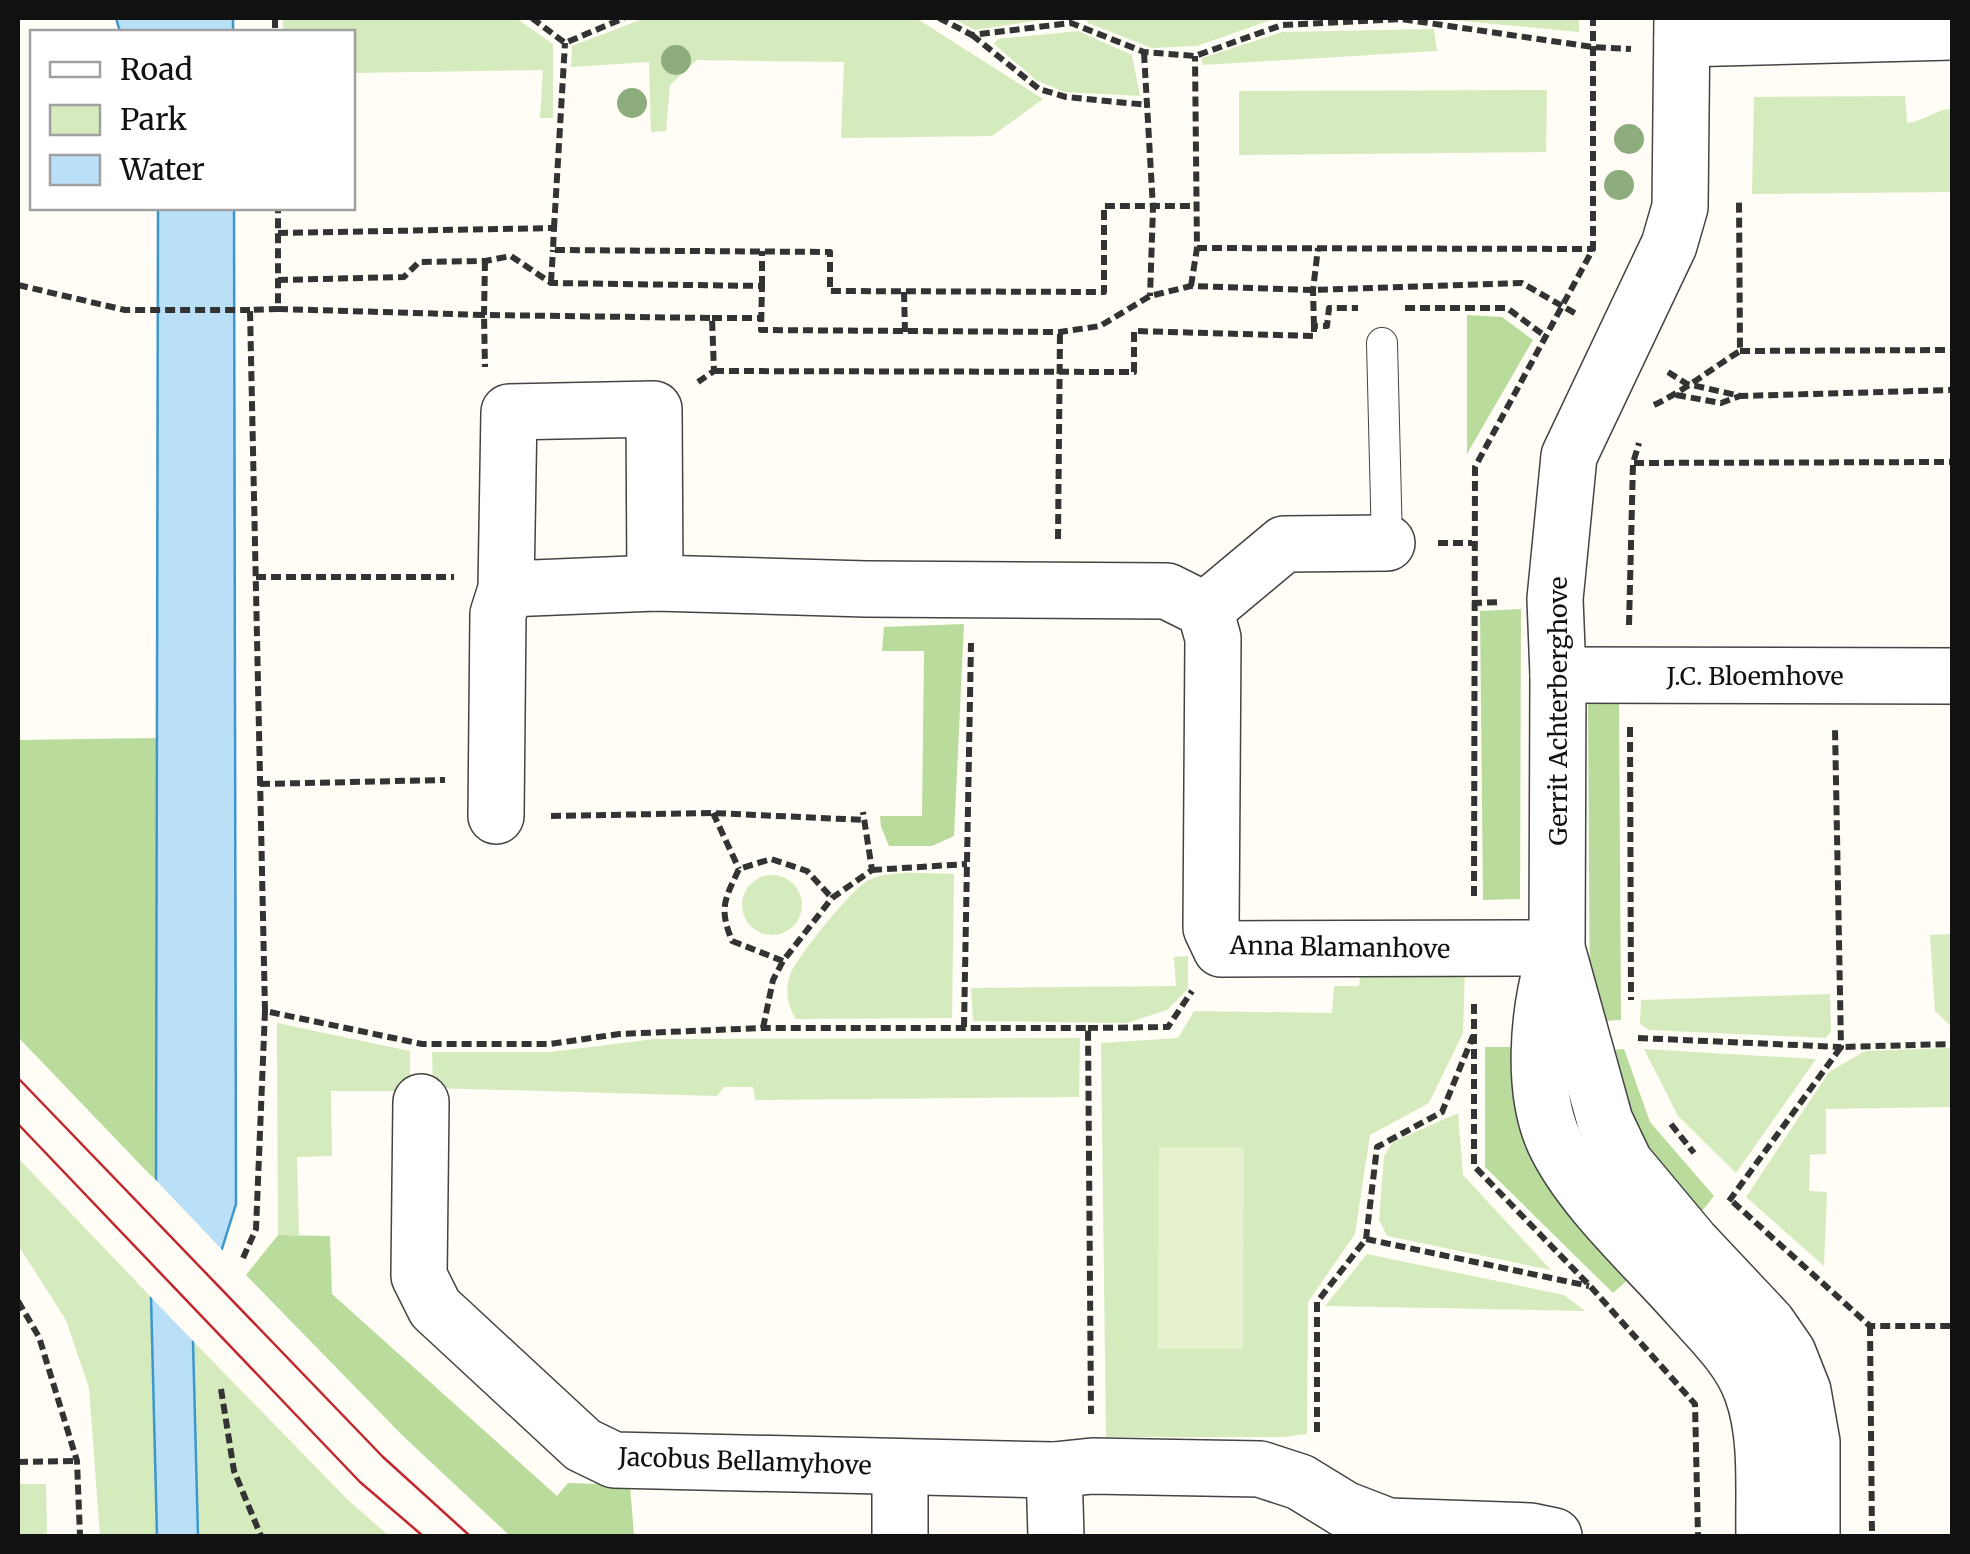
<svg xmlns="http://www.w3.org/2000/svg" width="1970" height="1554" font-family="Merriweather,serif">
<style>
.green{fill:#d5ebbd}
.forest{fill:#b9dc9c}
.pitch{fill:#e6f2cf}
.water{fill:#b9e0f7;stroke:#3f96cf;stroke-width:2.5}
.pier{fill:#fffdf5}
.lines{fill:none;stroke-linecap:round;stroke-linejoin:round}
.lane-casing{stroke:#444;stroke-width:32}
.street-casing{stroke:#444;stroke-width:58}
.path{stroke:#333;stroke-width:6;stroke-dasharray:10 5;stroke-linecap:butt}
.lane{stroke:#fff;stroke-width:30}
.street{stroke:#fff;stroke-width:55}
.tram{stroke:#c4262e;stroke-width:2.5}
.tree{fill:#8dad7f}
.labels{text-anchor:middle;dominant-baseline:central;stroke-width:10;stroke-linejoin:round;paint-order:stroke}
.street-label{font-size:25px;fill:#111;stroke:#fff}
</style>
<rect width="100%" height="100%" fill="#fffdf5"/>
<g class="green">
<polygon points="283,18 516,18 553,44 553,118 540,118 543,70 353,73 352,32 283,32"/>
<polygon points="645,18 916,18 1043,99 992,136 841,138 844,62 697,60 670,85 666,131 651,132 649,62 571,67 572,46"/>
<polygon points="952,18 1055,18 975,30"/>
<polygon points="1085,18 1324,18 1271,20 1197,46 1152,48 1088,23"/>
<polygon points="1429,18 1579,18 1579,32"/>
<polygon points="1434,29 1437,51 1202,65 1202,58 1282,32"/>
<polygon points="1078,31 1132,55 1140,96 1064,92 1036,80 994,44 998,39"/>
<polygon points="1547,90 1546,152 1239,155 1239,91"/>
<path d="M1905 96 1907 123C1925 121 1936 109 1952 109V192L1752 194 1754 97Z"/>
<path d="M954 874 952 1018 796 1019C787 1005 785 992 790 975 796 958 853 887 869 880 893 869 928 874 954 874Z"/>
<circle cx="772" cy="905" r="30"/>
<polygon points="1952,934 1952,1027 1935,1011 1930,935"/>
<polygon points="1188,956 1188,989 1167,1010 1127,1023 973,1021 971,988 1176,986 1174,957"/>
<polygon points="1361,965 1465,965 1463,1033 1429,1103 1370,1135 1355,1234 1308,1302 1307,1434 1283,1437 1106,1437 1101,1043 1178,1038 1194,1011 1332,1013 1334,986 1359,986"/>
<polygon points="1830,994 1831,1031 1826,1038 1649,1030 1640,1024 1641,1000"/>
<polygon points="277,1023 410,1051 410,1091 331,1091 332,1156 297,1157 299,1235 278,1235"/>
<polygon points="1080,1038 1079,1097 755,1100 753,1087 724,1087 717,1096 433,1088 432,1052 550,1052 655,1039"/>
<polygon points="1952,1048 1952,1107 1826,1109 1826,1154 1810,1155 1809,1191 1827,1192 1824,1266 1746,1197 1829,1072 1865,1051"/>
<polygon points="1644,1049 1816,1059 1736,1173 1678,1116"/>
<polygon points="1458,1113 1463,1175 1551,1270 1387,1236 1379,1220 1384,1156 1393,1142"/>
<polygon points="18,1158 151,1297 157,1536 100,1536 89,1388 66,1320 18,1245"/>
<polygon points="1367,1254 1564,1295 1585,1311 1325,1306"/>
<polygon points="193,1341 347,1499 389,1536 198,1536"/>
<polygon points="18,1484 46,1484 47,1536 18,1536"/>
</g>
<g class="forest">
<polygon points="1467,315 1502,317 1533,340 1467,454"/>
<polygon points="1521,609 1520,899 1483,900 1480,611"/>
<polygon points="964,624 954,836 932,846 889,846 881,827 880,816 922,816 924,651 882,651 884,627"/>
<polygon points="1619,701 1621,1020 1590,1022 1588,704"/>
<polygon points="156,738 156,1181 18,1037 18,740"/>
<polygon points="1485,1047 1518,1047 1528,1151 1632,1276 1613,1293 1485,1167"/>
<polygon points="1624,1049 1650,1122 1714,1196 1695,1220 1623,1138 1595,1051"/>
<polygon points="278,1235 330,1236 332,1294 557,1496 568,1483 630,1485 634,1536 510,1536 403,1436 246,1275"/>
</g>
<polygon class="pitch" points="1159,1147 1244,1147 1243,1349 1158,1349"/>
<g class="water">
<polygon points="116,18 233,18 233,32 120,32"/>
<polygon points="158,208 234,208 236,1204 193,1341 198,1536 157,1536 151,1297 156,1181"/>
</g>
<polygon class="pier" points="151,1175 226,1254 198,1346 146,1292"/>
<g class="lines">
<g class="lane-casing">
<polyline id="lane" points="1382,343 1387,543"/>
</g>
<g class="street-casing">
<g id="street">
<polyline points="1682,18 1680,207 1669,245 1569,456 1555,599 1558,675 1557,948 1605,1121 1625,1163 1691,1242 1768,1324 1788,1353 1803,1391 1812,1442 1812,1536"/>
<polyline points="1682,39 1952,32"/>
<polyline points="506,589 655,583 866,589 1167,591 1205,610 1213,638 1211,928 1221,949 1557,948"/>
<polyline points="1205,610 1284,544 1387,543"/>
<polyline points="1558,675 1952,676"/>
<polyline points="496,816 498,614 506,589 509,412 654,409 655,583"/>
<path d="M1553 961C1538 1013 1531 1090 1554 1141 1580 1198 1647 1258 1689 1306 1713 1333 1740 1358 1752 1392 1768 1436 1763 1490 1764 1536"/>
<polyline points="421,1102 419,1276 435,1308 583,1445 614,1460 1054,1470 1092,1466 1260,1469 1300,1482 1344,1509 1388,1526 1530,1531 1554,1536"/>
<polyline points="900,1467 900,1536"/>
<polyline points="1054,1470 1056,1536"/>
</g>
</g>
<g class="path">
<polyline points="275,18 275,32"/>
<polyline points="532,18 565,43 624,18"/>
<polyline points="939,18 972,35 1071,23 1144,52 1195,56 1282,25 1401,19 1593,47 1631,49"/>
<polyline points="972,35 1039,89 1066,97 1148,105"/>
<polyline points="1144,53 1153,208 1150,296"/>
<polyline points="554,228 565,43"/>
<polyline points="278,233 554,228 553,250 830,252 830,291 1104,292 1104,206 1197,206"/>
<polyline points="1197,248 1593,249"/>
<polyline points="485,261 484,315 712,318 714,371 698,382"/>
<polyline points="278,280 404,277 419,262 485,261 511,256 551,283 762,286 761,330 1060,332 1100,326 1150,296 1191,286 1313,290 1522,283 1578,315"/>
<polyline points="551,282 553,250"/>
<polyline points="18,285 125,310 250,310"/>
<polyline points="762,286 762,251"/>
<polyline points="1191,286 1197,248 1195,56"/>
<polyline points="904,292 905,332"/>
<polyline points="1405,308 1507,308 1545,336"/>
<polyline points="278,309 484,315 485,367"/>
<polyline points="712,318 761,318"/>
<polyline points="1314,326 1313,290 1318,248"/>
<polyline points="1740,351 1952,350"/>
<polyline points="714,371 1134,372 1134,331 1314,336 1314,326 1327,326 1329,308 1358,308"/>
<polyline points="1668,372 1687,384 1741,396 1952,390"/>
<polyline points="1676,395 1721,403 1740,396"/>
<path d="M1654 405C1684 391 1711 369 1740 351L1739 200"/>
<polyline points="1634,463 1952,462"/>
<polyline points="1058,539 1060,332"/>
<polyline points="1438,543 1472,543"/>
<polyline points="256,577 454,577"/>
<polyline points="1472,603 1501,602"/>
<polyline points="1629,625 1633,463 1639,443"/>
<polyline points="1630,727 1631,1000"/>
<polyline points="260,784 445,780"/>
<polyline points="713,813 739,869"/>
<polyline points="551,816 713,813 865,820"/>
<polyline points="872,870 967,864"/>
<polyline points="1474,896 1475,467 1593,249 1593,18"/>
<path d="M783 961 732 941C719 908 724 901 739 869L771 859 807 871 832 898"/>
<polyline points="1474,1004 1474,1166 1590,1286 1695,1404 1698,1536"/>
<polyline points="265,1011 250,310 278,309 278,208"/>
<polyline points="964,1027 971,643"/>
<polyline points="763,1028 773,980 783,961 832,898 872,870 863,812"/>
<polyline points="1088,1028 1168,1027 1192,991"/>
<polyline points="1638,1038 1841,1047 1835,728"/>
<polyline points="1671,1124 1694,1153"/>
<polyline points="1729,1201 1841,1047 1952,1044"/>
<polyline points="1733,1202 1870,1326 1952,1326"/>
<polyline points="1366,1239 1377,1147 1442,1112 1473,1036"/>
<polyline points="243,1258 256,1229 265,1011 422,1044 550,1044 619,1034 763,1028 1088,1028 1091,1414"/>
<polyline points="18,1301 39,1337 77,1461 80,1536"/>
<polyline points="1870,1326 1872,1536"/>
<polyline points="221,1389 234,1471 261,1536"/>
<polyline points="1317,1432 1317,1302 1366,1239 1589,1286"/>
<polyline points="18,1462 77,1461"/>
</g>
<use href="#lane" class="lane"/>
<use href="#street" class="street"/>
<g class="tram">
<polyline points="18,1078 383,1457 470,1536"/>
<polyline points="18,1124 360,1482 423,1536"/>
</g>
</g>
<g class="tree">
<circle cx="676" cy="60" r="15"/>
<circle cx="632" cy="103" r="15"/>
<circle cx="1629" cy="139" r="15"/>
<circle cx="1619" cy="185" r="15"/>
</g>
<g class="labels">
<g class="street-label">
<text x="1755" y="676">J.C. Bloemhove</text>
<text transform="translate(1558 711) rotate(-90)">Gerrit Achterberghove</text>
<text transform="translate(1340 947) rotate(1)">Anna Blamanhove</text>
<text transform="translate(745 1461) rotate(2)">Jacobus Bellamyhove</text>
</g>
</g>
<rect width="1970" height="1554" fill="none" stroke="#111111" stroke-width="40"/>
<rect x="30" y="30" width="325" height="180" fill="#ffffff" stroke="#a0a0a0" stroke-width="2.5"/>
<rect x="50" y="62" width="50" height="15" fill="#ffffff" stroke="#a0a0a0" stroke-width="2.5"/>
<text x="120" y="80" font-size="30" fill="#111111">Road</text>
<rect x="50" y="105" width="50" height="30" fill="#d5ebbd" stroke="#a0a0a0" stroke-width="2.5"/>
<text x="120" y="130" font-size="30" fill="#111111">Park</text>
<rect x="50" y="155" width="50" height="30" fill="#b9e0f7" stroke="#a0a0a0" stroke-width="2.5"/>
<text x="120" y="180" font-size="30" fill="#111111">Water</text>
</svg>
